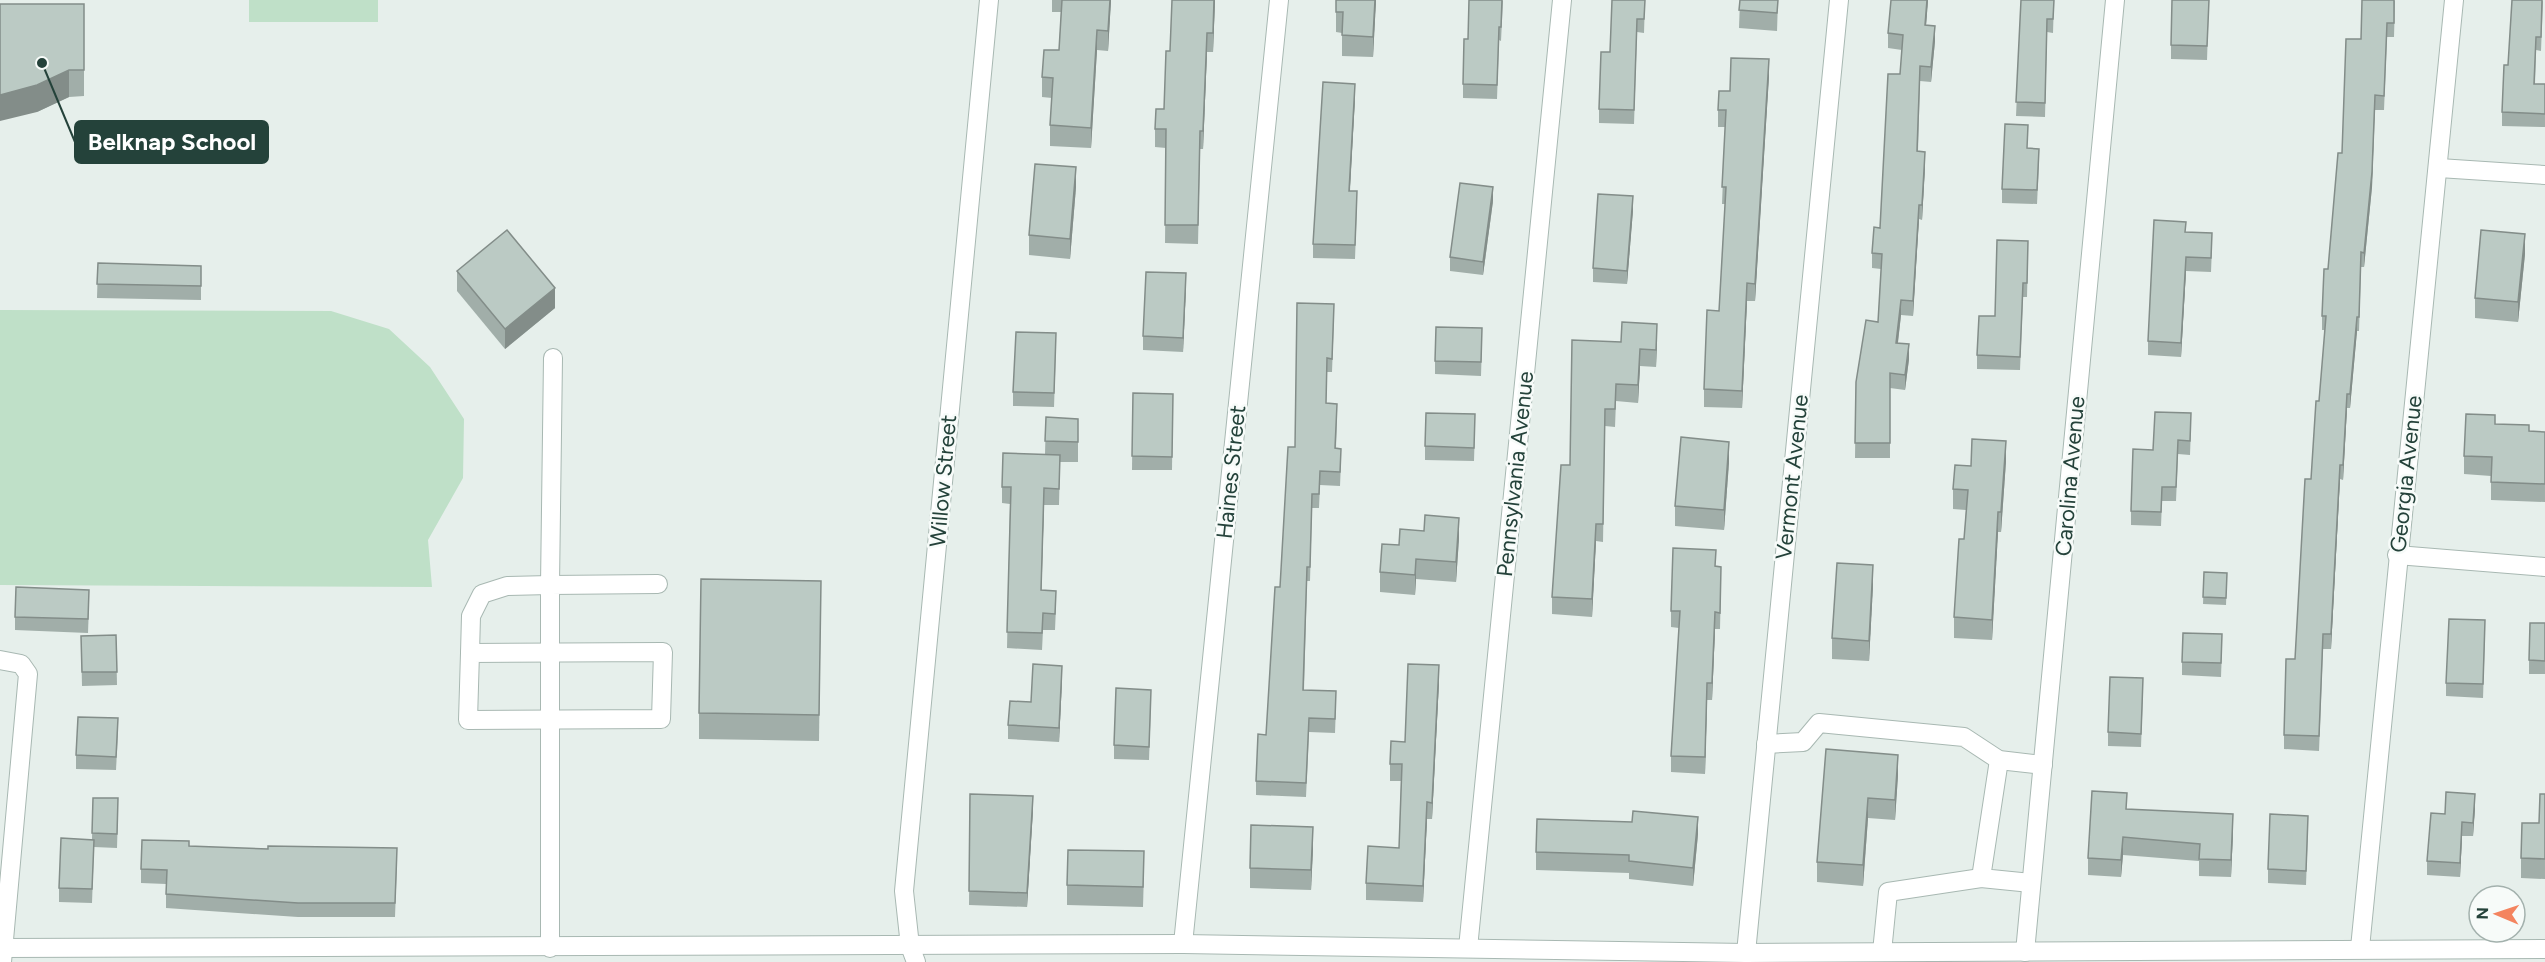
<svg xmlns="http://www.w3.org/2000/svg" width="2545" height="962" font-family="Figtree,sans-serif">
<style>
.green{fill:#bfe0c8}
.lines{fill:none;stroke-linecap:round;stroke-linejoin:round}
.minor-casing{stroke:#a8b8b2;stroke-width:20}
.minor{stroke:#fff;stroke-width:18}
.wall{fill:#a1aea9}
.shaded-wall{fill:#838d89}
.building{fill:#bbcac4;stroke:#838d89;stroke-width:1.5}
.labels{text-anchor:middle;dominant-baseline:central;stroke-width:5;stroke-linejoin:round;paint-order:stroke}
.street-label{font-size:22px;fill:#24423a;stroke:#f7fbf9}
.leader{fill:none;stroke:#24423a;stroke-width:2}
.callout-dot{fill:#24423a;stroke:#f7fbf9;stroke-width:2}
.callout{fill:#24423a;stroke:#24423a;stroke-width:2}
.callout-label{font-size:24px;text-anchor:middle;font-weight:bold;fill:#fff}
</style>
<rect width="100%" height="100%" fill="#e6efeb"/>
<g class="green">
<rect x="249" y="0" width="129" height="22"/>
<polygon points="0,310 331,311 389,329 430,367 464,419 463,478 428,540 432,587 0,585"/>
</g>
<g class="lines">
<g class="minor-casing">
<g id="minor">
<polyline points="2439,168 2545,175"/>
<polyline points="2397,555 2545,567"/>
<polygon points="663,652 661,719 468,720 470,653"/>
<polyline points="470,653 471,616 482,594 507,586 550,585 553,358"/>
<polyline points="0,660 21,664 28,674 2,962"/>
<polyline points="1766,744 1803,742 1819,723 1964,737 1999,760 2043,765"/>
<polyline points="1999,760 1981,878 2031,883"/>
<polyline points="1183,944 1279,0"/>
<polyline points="0,948 1183,944 1746,953 2545,949"/>
<polyline points="550,948 550,585 658,584"/>
<polyline points="1468,948 1562,0"/>
<polyline points="2360,948 2454,0"/>
<polyline points="1882,952 1888,892 1981,878"/>
<polyline points="2025,952 2115,0"/>
<polyline points="1746,953 1839,0"/>
<polyline points="916,962 910,946 904,891 989,0"/>
</g>
</g>
<use href="#minor" class="minor"/>
</g>
<g class="wall">
<polygon points="1052,0 1111,0 1108,51 1097,50 1091,148 1050,146 1050,125 1052,98 1042,97 1042,77 1059,50 1061,12 1052,12"/>
<polygon points="1215,0 1213,52 1207,52 1203,149 1200,149 1198,244 1165,243 1166,148 1155,147 1155,129 1164,109 1170,51"/>
<polygon points="1336,0 1376,0 1373,57 1342,56 1342,33 1336,32"/>
<polygon points="1503,0 1501,41 1499,40 1497,99 1463,98 1463,84 1468,39"/>
<polygon points="1645,0 1644,33 1637,32 1634,124 1599,123 1599,109 1610,52"/>
<polygon points="1740,0 1778,0 1777,31 1739,28"/>
<polygon points="1928,0 1926,25 1935,41 1931,82 1920,81 1918,151 1925,167 1922,220 1919,219 1913,316 1901,315 1898,343 1909,359 1905,390 1890,388 1890,458 1855,458 1856,382 1878,322 1881,269 1872,268 1872,253 1880,228 1900,74 1902,50 1888,48 1888,33"/>
<polygon points="2021,0 2054,0 2053,33 2047,32 2045,117 2016,116"/>
<polygon points="2209,0 2207,60 2171,59 2171,45"/>
<polygon points="2395,0 2394,37 2387,37 2384,110 2375,110 2372,187 2364,267 2361,267 2359,331 2357,331 2350,408 2347,408 2343,480 2340,479 2331,649 2323,649 2319,751 2284,749 2284,735 2295,659 2319,401 2325,330 2322,330 2322,316 2342,153 2361,39"/>
<polygon points="2543,0 2541,51 2536,50 2535,84 2545,84 2545,127 2502,126 2502,112 2508,65"/>
<polygon points="84,4 84,96 69,97 37,112"/>
<polygon points="1769,76 1755,301 1747,301 1742,408 1704,407 1704,389 1719,311 1725,204 1722,204 1725,127 1718,127 1718,110 1730,91"/>
<polygon points="1355,98 1350,191 1357,205 1355,259 1313,258 1313,244"/>
<polygon points="2028,148 2039,162 2037,204 2002,203 2002,189"/>
<polygon points="1076,187 1070,259 1029,255 1029,235"/>
<polygon points="1493,201 1483,275 1450,271 1450,257"/>
<polygon points="1633,210 1627,284 1593,282 1593,268"/>
<polygon points="2186,232 2212,247 2211,272 2186,271 2181,357 2148,355 2148,341"/>
<polygon points="2525,254 2518,322 2475,318 2475,298"/>
<polygon points="2028,255 2027,297 2023,297 2020,370 1977,369 1977,355 1995,316"/>
<polygon points="98,263 201,266 201,300 97,298"/>
<polygon points="457,271 555,308 505,349 457,291"/>
<polygon points="1186,287 1183,352 1143,350 1143,336"/>
<polygon points="1334,318 1332,372 1327,372 1326,403 1337,418 1336,448 1341,462 1340,486 1320,485 1319,508 1312,508 1310,581 1307,581 1304,690 1336,705 1335,733 1309,732 1306,797 1256,795 1256,781 1266,735 1280,587"/>
<polygon points="1657,341 1656,367 1640,366 1638,403 1616,401 1615,427 1605,426 1603,542 1596,541 1592,617 1552,614 1552,597 1570,465 1621,342"/>
<polygon points="1482,342 1481,376 1435,374 1435,361"/>
<polygon points="1056,347 1054,407 1013,406 1013,392"/>
<polygon points="1133,393 1173,394 1172,470 1132,470"/>
<polygon points="1046,417 1078,439 1078,462 1060,462 1059,505 1044,505 1041,590 1056,607 1055,630 1043,630 1042,650 1007,648 1010,504 1002,503 1002,487 1045,454"/>
<polygon points="2495,424 2529,431 2545,432 2545,502 2491,500 2491,476 2464,474 2464,456"/>
<polygon points="2191,427 2190,455 2178,454 2176,501 2162,501 2161,526 2131,525 2131,511 2153,450"/>
<polygon points="1475,428 1474,461 1425,460 1425,446"/>
<polygon points="2006,461 2001,532 1998,532 1992,640 1954,638 1954,617 1964,539 1966,510 1953,509 1953,489 1971,466"/>
<polygon points="1729,462 1724,530 1675,526 1675,506"/>
<polygon points="1424,531 1459,538 1456,582 1416,579 1415,595 1380,592 1380,572 1399,545"/>
<polygon points="1716,566 1721,583 1720,629 1715,629 1712,700 1707,700 1705,774 1671,772 1671,756 1679,628 1671,627 1671,611"/>
<polygon points="2204,572 2227,573 2226,605 2203,604"/>
<polygon points="821,581 819,741 699,739 699,713"/>
<polygon points="1873,585 1869,661 1832,659 1832,638"/>
<polygon points="89,604 88,633 15,630 15,617"/>
<polygon points="2545,623 2545,674 2529,674 2529,660"/>
<polygon points="2485,634 2483,698 2446,696 2446,683"/>
<polygon points="116,635 117,685 82,686 81,636"/>
<polygon points="2222,648 2221,677 2182,675 2182,662"/>
<polygon points="1062,680 1059,742 1008,739 1008,725 1031,702"/>
<polygon points="1439,682 1432,819 1427,819 1423,902 1366,900 1366,883 1399,848 1401,781 1390,781 1390,764 1405,742"/>
<polygon points="2143,692 2141,747 2108,746 2108,732"/>
<polygon points="1151,703 1149,760 1114,759 1114,745"/>
<polygon points="118,732 116,770 76,769 76,755"/>
<polygon points="1826,749 1898,775 1895,820 1868,818 1863,886 1817,882 1817,862"/>
<polygon points="970,794 1033,810 1027,907 969,905"/>
<polygon points="2545,794 2545,879 2521,878 2521,858 2539,823"/>
<polygon points="93,798 118,812 117,848 94,847 92,903 59,902 59,888 92,839"/>
<polygon points="2475,808 2473,836 2462,836 2460,877 2427,875 2427,861 2445,814"/>
<polygon points="2127,810 2233,832 2231,877 2199,876 2199,861 2123,855 2121,877 2088,875 2088,858"/>
<polygon points="2308,829 2306,885 2268,883 2268,869"/>
<polygon points="1698,834 1693,886 1629,879 1629,873 1536,870 1536,852"/>
<polygon points="189,846 397,862 395,917 298,917 166,908 166,884 141,883 141,869"/>
<polygon points="1313,848 1311,890 1250,888 1250,868"/>
<polygon points="1144,872 1143,907 1067,905 1067,885"/>
</g>
<g class="shaded-wall">
<polygon points="1110,0 1111,0 1108,51 1108,31"/>
<polygon points="1214,0 1215,0 1213,52 1213,33"/>
<polygon points="1375,0 1376,0 1373,57 1373,37"/>
<polygon points="1927,0 1928,0 1925,40 1925,25"/>
<polygon points="1935,26 1935,41 1931,82 1931,67"/>
<polygon points="1097,30 1097,50 1091,148 1091,128"/>
<polygon points="1207,33 1207,52 1203,149 1203,131"/>
<polygon points="1769,59 1769,76 1755,301 1755,284"/>
<polygon points="69,70 69,97 37,112 0,121 0,95"/>
<polygon points="1355,84 1355,98 1349,204 1349,191"/>
<polygon points="2375,95 2372,187 2364,267 2364,253"/>
<polygon points="1925,152 1925,167 1922,220 1922,205"/>
<polygon points="1076,167 1076,187 1070,259 1070,239"/>
<polygon points="1493,187 1493,201 1483,275 1483,262"/>
<polygon points="1633,196 1633,210 1627,284 1627,271"/>
<polygon points="1919,205 1919,219 1913,316 1913,301"/>
<polygon points="2525,234 2525,254 2518,322 2518,302"/>
<polygon points="2186,257 2186,271 2181,357 2181,343"/>
<polygon points="1186,273 1186,287 1183,352 1183,338"/>
<polygon points="1747,283 1747,301 1742,408 1742,391"/>
<polygon points="555,288 555,308 505,349 505,329"/>
<polygon points="1901,300 1901,315 1896,358 1896,343"/>
<polygon points="2357,317 2357,331 2350,408 2350,394"/>
<polygon points="1657,324 1657,341 1656,367 1656,350"/>
<polygon points="1909,344 1909,359 1905,390 1905,375"/>
<polygon points="1640,349 1640,366 1638,403 1638,385"/>
<polygon points="2347,394 2347,408 2343,480 2343,465"/>
<polygon points="2006,441 2006,461 2001,532 2001,512"/>
<polygon points="1729,442 1729,462 1724,530 1724,510"/>
<polygon points="2340,465 2340,479 2331,649 2331,634"/>
<polygon points="1044,488 1044,505 1041,607 1041,590"/>
<polygon points="1998,512 1998,532 1992,640 1992,620"/>
<polygon points="1459,518 1459,538 1456,582 1456,562"/>
<polygon points="1596,524 1596,541 1592,617 1592,599"/>
<polygon points="1416,559 1416,579 1415,595 1415,575"/>
<polygon points="1873,565 1873,585 1869,661 1869,641"/>
<polygon points="1715,612 1715,629 1712,700 1712,683"/>
<polygon points="1439,665 1439,682 1432,819 1432,803"/>
<polygon points="1062,666 1062,680 1059,742 1059,728"/>
<polygon points="1707,683 1707,700 1705,774 1705,757"/>
<polygon points="1898,755 1898,775 1895,820 1895,800"/>
<polygon points="2475,794 2475,808 2473,836 2473,823"/>
<polygon points="1033,796 1033,810 1027,907 1027,893"/>
<polygon points="1868,798 1868,818 1863,886 1863,865"/>
<polygon points="1427,802 1427,819 1423,902 1423,886"/>
<polygon points="2233,814 2233,832 2231,877 2231,860"/>
<polygon points="1698,817 1698,834 1693,886 1693,868"/>
<polygon points="2462,822 2462,836 2460,877 2460,863"/>
<polygon points="1313,827 1313,848 1311,890 1311,870"/>
<polygon points="2123,837 2123,855 2121,877 2121,860"/>
</g>
<g class="building">
<polygon points="1062,0 1110,0 1108,31 1097,30 1091,128 1050,125 1053,78 1042,77 1044,50 1059,50"/>
<polygon points="1172,0 1214,0 1213,33 1207,33 1203,131 1200,131 1198,225 1165,225 1166,129 1155,129 1156,109 1164,109 1166,51 1170,51"/>
<polygon points="1336,0 1375,0 1373,37 1342,35 1343,12 1336,12"/>
<polygon points="1469,0 1502,0 1501,27 1499,27 1497,85 1463,84 1464,39 1468,39"/>
<polygon points="1612,0 1645,0 1644,19 1637,19 1634,110 1599,109 1601,52 1610,52"/>
<polygon points="1740,0 1778,0 1777,13 1739,10"/>
<polygon points="1891,0 1927,0 1925,25 1935,26 1931,67 1920,66 1917,151 1925,152 1922,205 1919,205 1913,301 1901,300 1896,343 1909,344 1905,375 1890,373 1890,443 1855,443 1856,382 1866,320 1878,322 1882,254 1872,253 1874,227 1880,228 1888,74 1900,74 1903,35 1888,33"/>
<polygon points="2021,0 2054,0 2053,19 2047,19 2045,103 2016,102"/>
<polygon points="2172,0 2209,0 2207,46 2171,45"/>
<polygon points="2362,0 2394,0 2394,23 2387,23 2384,96 2375,95 2372,172 2364,253 2361,252 2359,317 2357,317 2350,394 2347,394 2343,465 2340,465 2331,634 2323,634 2319,736 2284,735 2286,659 2295,659 2305,479 2311,479 2316,401 2319,401 2326,316 2322,316 2324,269 2328,269 2338,153 2342,153 2346,39 2361,39"/>
<polygon points="2512,0 2542,0 2541,37 2536,37 2534,84 2545,84 2545,114 2502,112 2504,65 2508,65"/>
<polygon points="0,4 84,4 84,70 69,70 37,85 0,95"/>
<polygon points="1731,58 1769,59 1755,284 1747,283 1742,391 1704,389 1707,310 1719,311 1726,187 1722,187 1726,110 1718,110 1719,91 1730,91"/>
<polygon points="1323,82 1355,84 1349,191 1357,191 1355,245 1313,244"/>
<polygon points="2005,124 2028,125 2027,148 2039,149 2037,190 2002,189"/>
<polygon points="1035,164 1076,167 1070,239 1029,235"/>
<polygon points="1460,183 1493,187 1483,262 1450,257"/>
<polygon points="1598,194 1633,196 1627,271 1593,268"/>
<polygon points="2154,220 2186,222 2185,232 2212,233 2211,258 2186,257 2181,343 2148,341"/>
<polygon points="507,230 555,288 505,329 457,271"/>
<polygon points="2481,230 2525,234 2518,302 2475,298"/>
<polygon points="1997,240 2028,241 2027,283 2023,283 2020,357 1977,355 1979,316 1995,316"/>
<polygon points="98,263 201,266 201,286 97,284"/>
<polygon points="1146,272 1186,273 1183,338 1143,336"/>
<polygon points="1297,303 1334,304 1332,359 1327,358 1326,403 1337,404 1335,448 1341,449 1340,472 1320,471 1319,494 1312,494 1310,567 1307,567 1303,690 1336,691 1335,719 1309,718 1306,783 1256,781 1258,734 1266,735 1275,587 1280,587 1288,447 1295,447"/>
<polygon points="1622,322 1657,324 1656,350 1640,349 1638,385 1616,384 1615,409 1605,409 1603,524 1596,524 1592,599 1552,597 1561,465 1570,465 1572,340 1621,342"/>
<polygon points="1436,327 1482,328 1481,362 1435,361"/>
<polygon points="1016,332 1056,333 1054,393 1013,392"/>
<polygon points="1133,393 1173,394 1172,457 1132,456"/>
<polygon points="2155,412 2191,413 2190,441 2178,440 2176,487 2162,487 2161,512 2131,511 2133,449 2153,450"/>
<polygon points="1426,413 1475,414 1474,448 1425,446"/>
<polygon points="2466,414 2495,415 2495,424 2529,425 2529,431 2545,432 2545,484 2491,482 2492,457 2464,456"/>
<polygon points="1046,417 1078,419 1078,442 1045,441"/>
<polygon points="1681,437 1729,442 1724,510 1675,506"/>
<polygon points="1972,439 2006,441 2001,512 1998,512 1992,620 1954,617 1959,539 1964,539 1968,490 1953,489 1955,465 1971,466"/>
<polygon points="1003,453 1060,455 1059,489 1044,488 1041,590 1056,591 1055,614 1043,613 1042,633 1007,632 1011,487 1002,487"/>
<polygon points="1425,515 1459,518 1456,562 1416,559 1415,575 1380,572 1382,544 1399,545 1400,529 1424,531"/>
<polygon points="1673,548 1716,550 1715,566 1721,567 1720,613 1715,612 1712,683 1707,683 1705,757 1671,756 1680,611 1671,611"/>
<polygon points="1837,563 1873,565 1869,641 1832,638"/>
<polygon points="2204,572 2227,573 2226,598 2203,597"/>
<polygon points="701,579 821,581 819,715 699,713"/>
<polygon points="16,587 89,590 88,619 15,617"/>
<polygon points="2449,619 2485,620 2483,684 2446,683"/>
<polygon points="2530,623 2545,623 2545,661 2529,660"/>
<polygon points="2183,633 2222,634 2221,663 2182,662"/>
<polygon points="116,635 117,672 82,672 81,636"/>
<polygon points="1033,664 1062,666 1059,728 1008,725 1010,701 1031,702"/>
<polygon points="1408,664 1439,665 1432,803 1427,802 1423,886 1366,883 1368,846 1399,848 1402,764 1390,764 1391,741 1405,742"/>
<polygon points="2110,677 2143,678 2141,734 2108,732"/>
<polygon points="1116,688 1151,690 1149,747 1114,745"/>
<polygon points="78,717 118,718 116,757 76,755"/>
<polygon points="1826,749 1898,755 1895,800 1868,798 1863,865 1817,862"/>
<polygon points="2092,791 2127,793 2126,809 2233,814 2231,860 2199,859 2200,844 2123,837 2121,860 2088,858"/>
<polygon points="2446,792 2475,794 2473,823 2462,822 2460,863 2427,861 2431,813 2445,814"/>
<polygon points="970,794 1033,796 1027,893 969,891"/>
<polygon points="2540,794 2545,794 2545,859 2521,858 2522,823 2539,823"/>
<polygon points="93,798 118,798 117,834 92,833"/>
<polygon points="1633,811 1698,817 1693,868 1629,861 1629,855 1536,852 1537,819 1632,822"/>
<polygon points="2270,814 2308,816 2306,871 2268,869"/>
<polygon points="1251,825 1313,827 1311,870 1250,868"/>
<polygon points="61,838 94,840 92,889 59,888"/>
<polygon points="142,840 189,841 189,846 268,849 268,846 397,848 395,903 298,903 166,894 167,870 141,869"/>
<polygon points="1068,850 1144,851 1143,887 1067,885"/>
</g>
<g class="labels">
<g class="street-label">
<text transform="translate(1231 472) rotate(-84)">Haines Street</text>
<text transform="translate(1515 474) rotate(-84)">Pennsylvania Avenue</text>
<text transform="translate(2406 474) rotate(-84)">Georgia Avenue</text>
<text transform="translate(2070 476) rotate(-85)">Carolina Avenue</text>
<text transform="translate(1792 477) rotate(-84)">Vermont Avenue</text>
<text transform="translate(943 481) rotate(-85)">Willow Street</text>
</g>
</g>
<path class="leader" d="M42 63L75 142"/>
<circle class="callout-dot" cx="42" cy="63" r="6"/>
<rect class="callout" x="75" y="121" width="193" height="42" rx="6"/>
<g class="callout-label">
<text x="172" y="150">Belknap School</text>
</g>
<g transform="translate(2497 914) rotate(272)"><circle r="28" fill="#f7fbf9" stroke="#a3b1ad" stroke-width="1.5"/>
<path d="M0-4.5L10 22L0 15L-10 22Z" fill="#f4845f"/>
<text y="-9" font-size="16" font-weight="bold" text-anchor="middle" fill="#24423a">N</text>
</g>
</svg>
